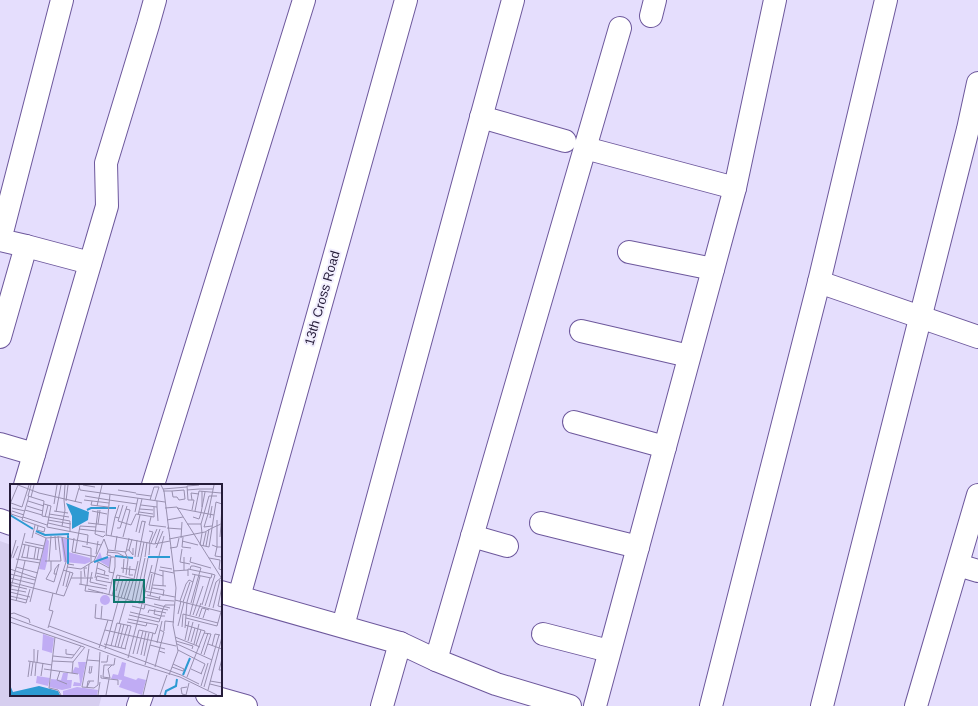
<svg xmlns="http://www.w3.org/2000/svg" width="978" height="706" font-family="Helvetica,sans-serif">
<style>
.built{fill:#d6ceef}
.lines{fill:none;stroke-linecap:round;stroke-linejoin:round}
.minor-casing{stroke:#6d589c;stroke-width:24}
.minor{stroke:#fff;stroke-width:22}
.labels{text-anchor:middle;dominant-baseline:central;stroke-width:4;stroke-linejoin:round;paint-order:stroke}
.street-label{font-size:13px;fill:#251c39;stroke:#f1eefe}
.inset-river{fill:none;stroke:#2c9ad2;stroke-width:2}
.inset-road{fill:none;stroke:#9890af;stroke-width:1}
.view{fill:#0f766e;fill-opacity:0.15;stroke:#0f766e;stroke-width:2}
.inset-edge{fill:none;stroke:#251c39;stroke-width:2}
</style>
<rect width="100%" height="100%" fill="#e5defd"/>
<polygon class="built" points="0,541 11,545 11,695 102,695 99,706 0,706"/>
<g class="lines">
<g class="minor-casing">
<g id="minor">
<polyline points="651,16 655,0"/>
<polyline points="481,117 565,141"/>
<polyline points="585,148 735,188"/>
<polyline points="26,246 90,263"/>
<polyline points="629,252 713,269"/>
<polyline points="819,282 978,337"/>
<polyline points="581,331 689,356"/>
<polyline points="0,337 26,246 0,240 62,0"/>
<polyline points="574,422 665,447"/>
<polyline points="0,444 34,454"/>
<polyline points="25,485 107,206 106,163 148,25 155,0"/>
<polyline points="153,485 304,0"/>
<polyline points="0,520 11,524"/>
<polyline points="541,523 638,547"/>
<polyline points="472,536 507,546"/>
<polyline points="958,565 978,571"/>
<polyline points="221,592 400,643 436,660 496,684 570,706"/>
<polyline points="239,597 406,0"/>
<polyline points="343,626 513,0"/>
<polyline points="543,634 609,651"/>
<polyline points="436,660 620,28"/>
<polyline points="207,695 246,706"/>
<polyline points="138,706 142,695"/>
<polyline points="382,706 400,643"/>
<polyline points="595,706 735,188 775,0"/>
<polyline points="711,706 819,282 886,0"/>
<polyline points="822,706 968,129 978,83"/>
<polyline points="916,706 978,495"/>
</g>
</g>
<use href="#minor" class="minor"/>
</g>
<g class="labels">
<g class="street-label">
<text transform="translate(322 298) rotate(-74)">13th Cross Road</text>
</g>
</g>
<g transform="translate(10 484)">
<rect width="212" height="212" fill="#e5defd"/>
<path d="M36 54 39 57 37 78 35 86 29 85ZM51 54 57 55 58 68 80 74V78L75 80 54 78ZM90 68 92 74 101 73 99 83 89 77 84 79ZM90 116a5 5 0 1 1 10 0a5 5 0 1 1-10 0ZM33 150 44 154 42 169 32 166ZM68 178H76L71 202H63L64 198 70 199 69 190 62 189 65 183 69 184ZM112 178 116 179 114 192 126 196 128 194 136 196 132 211 109 203 112 196 101 195 103 190 108 191ZM53 189H58L57 196H62L61 204 52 206 39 203 41 195 51 196ZM27 192 40 194 38 202 26 199ZM67 203 88 206 87 211H53V207Z" fill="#c0acf4"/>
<path d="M56 19 79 28 78 36 62 45V32ZM0 201 3 208 29 202 48 207 50 211H0Z" fill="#2c9ad2"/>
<path class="inset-river" d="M77 26 81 24H106M0 31 23 45M26 47 35 51 59 50M58 51V80M105 72 123 74M138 73H160M84 78 98 73M173 191 180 174M155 211 156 207 166 202 167 195"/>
<path class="inset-road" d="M21 1 18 12 34 17 32 32 60 37V48M69 1 70 6 155 18M73 1 85 3M151 1 154 7 166 104 163 141 168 167 159 191M153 5 177 3M189 5H203M108 6 126 9M177 6 189 5M153 7H162L174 6 175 15 169 16 167 13H163L162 7M192 7V23M126 10 141 12M19 12 12 36 35 44M75 12 99 16M21 13 24 1M54 16 55 1M74 16 99 19M99 16 127 20M140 16 144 3H149L145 16M182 16H178L177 2 189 1M18 17 34 22M56 17 58 1M82 17 81 21 98 23M65 18 69 4M1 19 12 23 19 1M34 20 41 22 37 43 78 51 77 61M44 20 47 1M109 21 105 33 109 34 113 21M131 21 147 23V17M17 22 33 27M87 22 92 1M147 23 148 37M2 24 15 27M155 24 167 23 212 95M167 24 204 31M130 25 143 26M15 26 32 31M88 26 85 50 93 53 95 51M182 26 184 16H182L181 9 189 10M2 27 14 31M44 27 58 29M82 27 97 30M185 27 189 7 211 9M46 28 51 1M125 28 128 14M129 28 143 30M191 29 195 8M39 30 59 33M198 30 204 1M198 30 194 43 202 42M128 31 132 15M13 33 37 41M35 33 38 21M141 33 139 41 156 43M183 33 189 35 191 29M13 34 1 30 0 20 8 1 29 9 72 19M109 34 108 37 121 41 126 30 144 33V23M200 34 202 22M38 36 61 40M157 36 173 33M207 36V63H212M38 39 60 44M78 39 96 41M88 40 90 26M177 40H191L192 49M191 40 199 12H207M28 42 27 46 34 48 35 44M52 42 55 26 54 16M107 44H110L117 22M157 44 171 45M69 45 95 48M139 47 143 48 139 59M126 48 130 31M25 49 36 54M129 49 132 37 136 38M192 49 190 61 199 63 202 44 211 40 212 20M96 51 144 60 160 57M45 52 46 66M96 52 100 10M101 52 105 33M113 53 120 26 116 25M173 53 172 63 181 64M210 53 211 41M22 54 25 41M36 54 50 53 91 61M64 54 62 68 86 73M171 54 172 38M159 55 195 48 202 44 206 18 212 20M172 57 188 61M15 58 34 62M141 59 147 45M12 60 34 65M145 60 150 45M202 61 207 63 205 72 212 73V66M72 62 81 64V79M193 62 196 48M196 62 199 45M146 64 153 47M160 64 167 63 169 54M172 65 170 78 180 80M105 66 107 52M117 66H119L122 55M119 66 123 71V64M97 68 108 69 115 73M115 68 118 75 116 91M65 69 70 42 86 43M86 70 88 57M139 71 140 59M101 72 97 71 98 66 116 68 119 54M101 72 99 88 104 89M149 72 154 52M11 73 31 76M12 73 15 61M125 73 127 56M128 73 135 38M135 73 137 58M181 73 180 78 201 84M3 74 8 62M17 74 19 62M199 74 210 76 209 85 212 86M6 75 30 79M24 75 26 63M27 76 29 64M0 77 6 56M35 77H51L48 52M39 77 41 52M41 77V86L36 95 44 98 49 80M88 78 99 84M120 82 119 91H123M6 83 28 89M57 83 71 85 84 77 94 55 98 66M150 83 162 85M87 84 95 87 94 91M111 84 126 86M0 85 26 94M180 85 181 82H184L191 84 190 87M149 86 164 89M174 86V73M153 87V102M163 87 178 86M82 88 80 98 97 102M140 88 153 92M86 89 99 92M113 89 114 75M0 90 25 96M47 90H44L45 85 49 80M182 90 201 94 202 90M178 92V85L202 90M75 93 74 84H77M0 94 24 100M61 94H83M85 94 88 78M99 95 87 92 86 96 102 99M0 98 54 112 63 89 53 86M69 100 97 105M71 100V87M0 101 17 105M76 101 75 107 93 109M77 101 79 80M143 101 156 102M53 102 58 80 64 81M212 102 208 122 212 123M56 103 60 88M142 104 154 106 153 112M0 105 16 108M78 105 153 125 155 121H165M139 106 142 90M0 107 15 49M106 107 110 92M134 107 165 113M0 108 20 113M46 110 56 78 52 53M99 110 105 83V73H101M137 111 149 114M0 112 17 116M102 112 107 91 124 95 128 77M140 112 148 74M150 112 149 116 164 117M108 113 113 95M133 113 149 116M111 114 117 95M0 115 16 119 20 105M114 115 120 96M117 116 123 97M165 116 212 128M6 117 15 77M170 117 176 100 179 96 183 98M20 118 36 54M122 118 134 58M173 118 180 98M125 119 135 74M181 119 190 87M86 120 85 134 98 136M129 120 138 74M144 120 160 124M192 121 200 94M122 122 134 125 135 121M195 122 205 91 202 90M199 123 206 98 212 93M203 124 210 96M145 125 144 130 151 132 152 128 156 129M120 128 150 135 151 132H155M138 129 139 126 152 128 153 125 158 126M0 130 4 129 19 135 20 139M168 130 171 117M119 131 149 138 150 135M180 131 190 92M183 131 193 102M186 132 191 119M0 133 125 179 170 193 207 211M189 133 192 124 196 125M176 134 207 142 212 124M193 134 196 125 199 126M91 135 92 122M118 135 148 141M0 138 74 163M117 138 136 142 137 139M109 140 116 116M175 141 195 147 177 193M39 142 171 191 189 200M168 142 174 118M172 143 173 130 208 139M38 144 43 127 39 126 43 109M175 144 177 118 185 91M95 146 166 162M150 146 154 148 149 167 155 169M154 147 155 137 164 138M45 153 39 204 48 206 51 211M165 153 190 163M175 156 179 137M166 157 183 162 182 165M178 157 183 138M181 158 185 144M147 159 152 137M94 160 116 165M167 160 202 176M184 160 189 140M198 160 212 165M140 161 155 165M186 161 191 146M101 162 107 139 121 142 115 165M202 162 205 150 210 151M105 163 111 140M108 163 114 140M89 164 98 136 103 137M111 164 118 141M56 165V170L64 171M79 165 72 203 84 204 88 201 90 168M95 165 109 114M168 166 195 180 191 190M123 170 129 146 143 149M127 170 133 147M191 170 198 149M131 171 136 148M194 171 201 150 194 149M43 172 62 174 71 162M134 172 139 149M118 174 142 81M212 175 209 186H212M77 176 90 177M18 177 42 181M42 177 63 178 62 189M24 178V165M63 178 75 163M91 178H97L98 171M27 179 28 166M102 181 98 185 100 194 93 193 94 181H104L105 174M135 181 143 149 145 150 148 141M80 182 79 189H81L82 182M145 183 149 167M162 183 173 187 174 185 163 180M34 185 68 190M181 185 192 190M50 187 47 196 57 200M91 191V194L108 196V201M21 192 23 178M25 192 26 179M31 192 33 179M18 193 20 178M80 197 77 203 78 197H84M200 197 212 199M200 200 212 203M191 202 198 179M177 203 171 204 172 210 176 211 179 199M194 203 209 151M198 206 212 153M88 211 90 198M96 211 99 195M133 211 139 186M150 211 157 191"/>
<path class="view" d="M104 96H134V118H104Z"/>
<rect width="212" height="212" class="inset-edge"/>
</g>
</svg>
